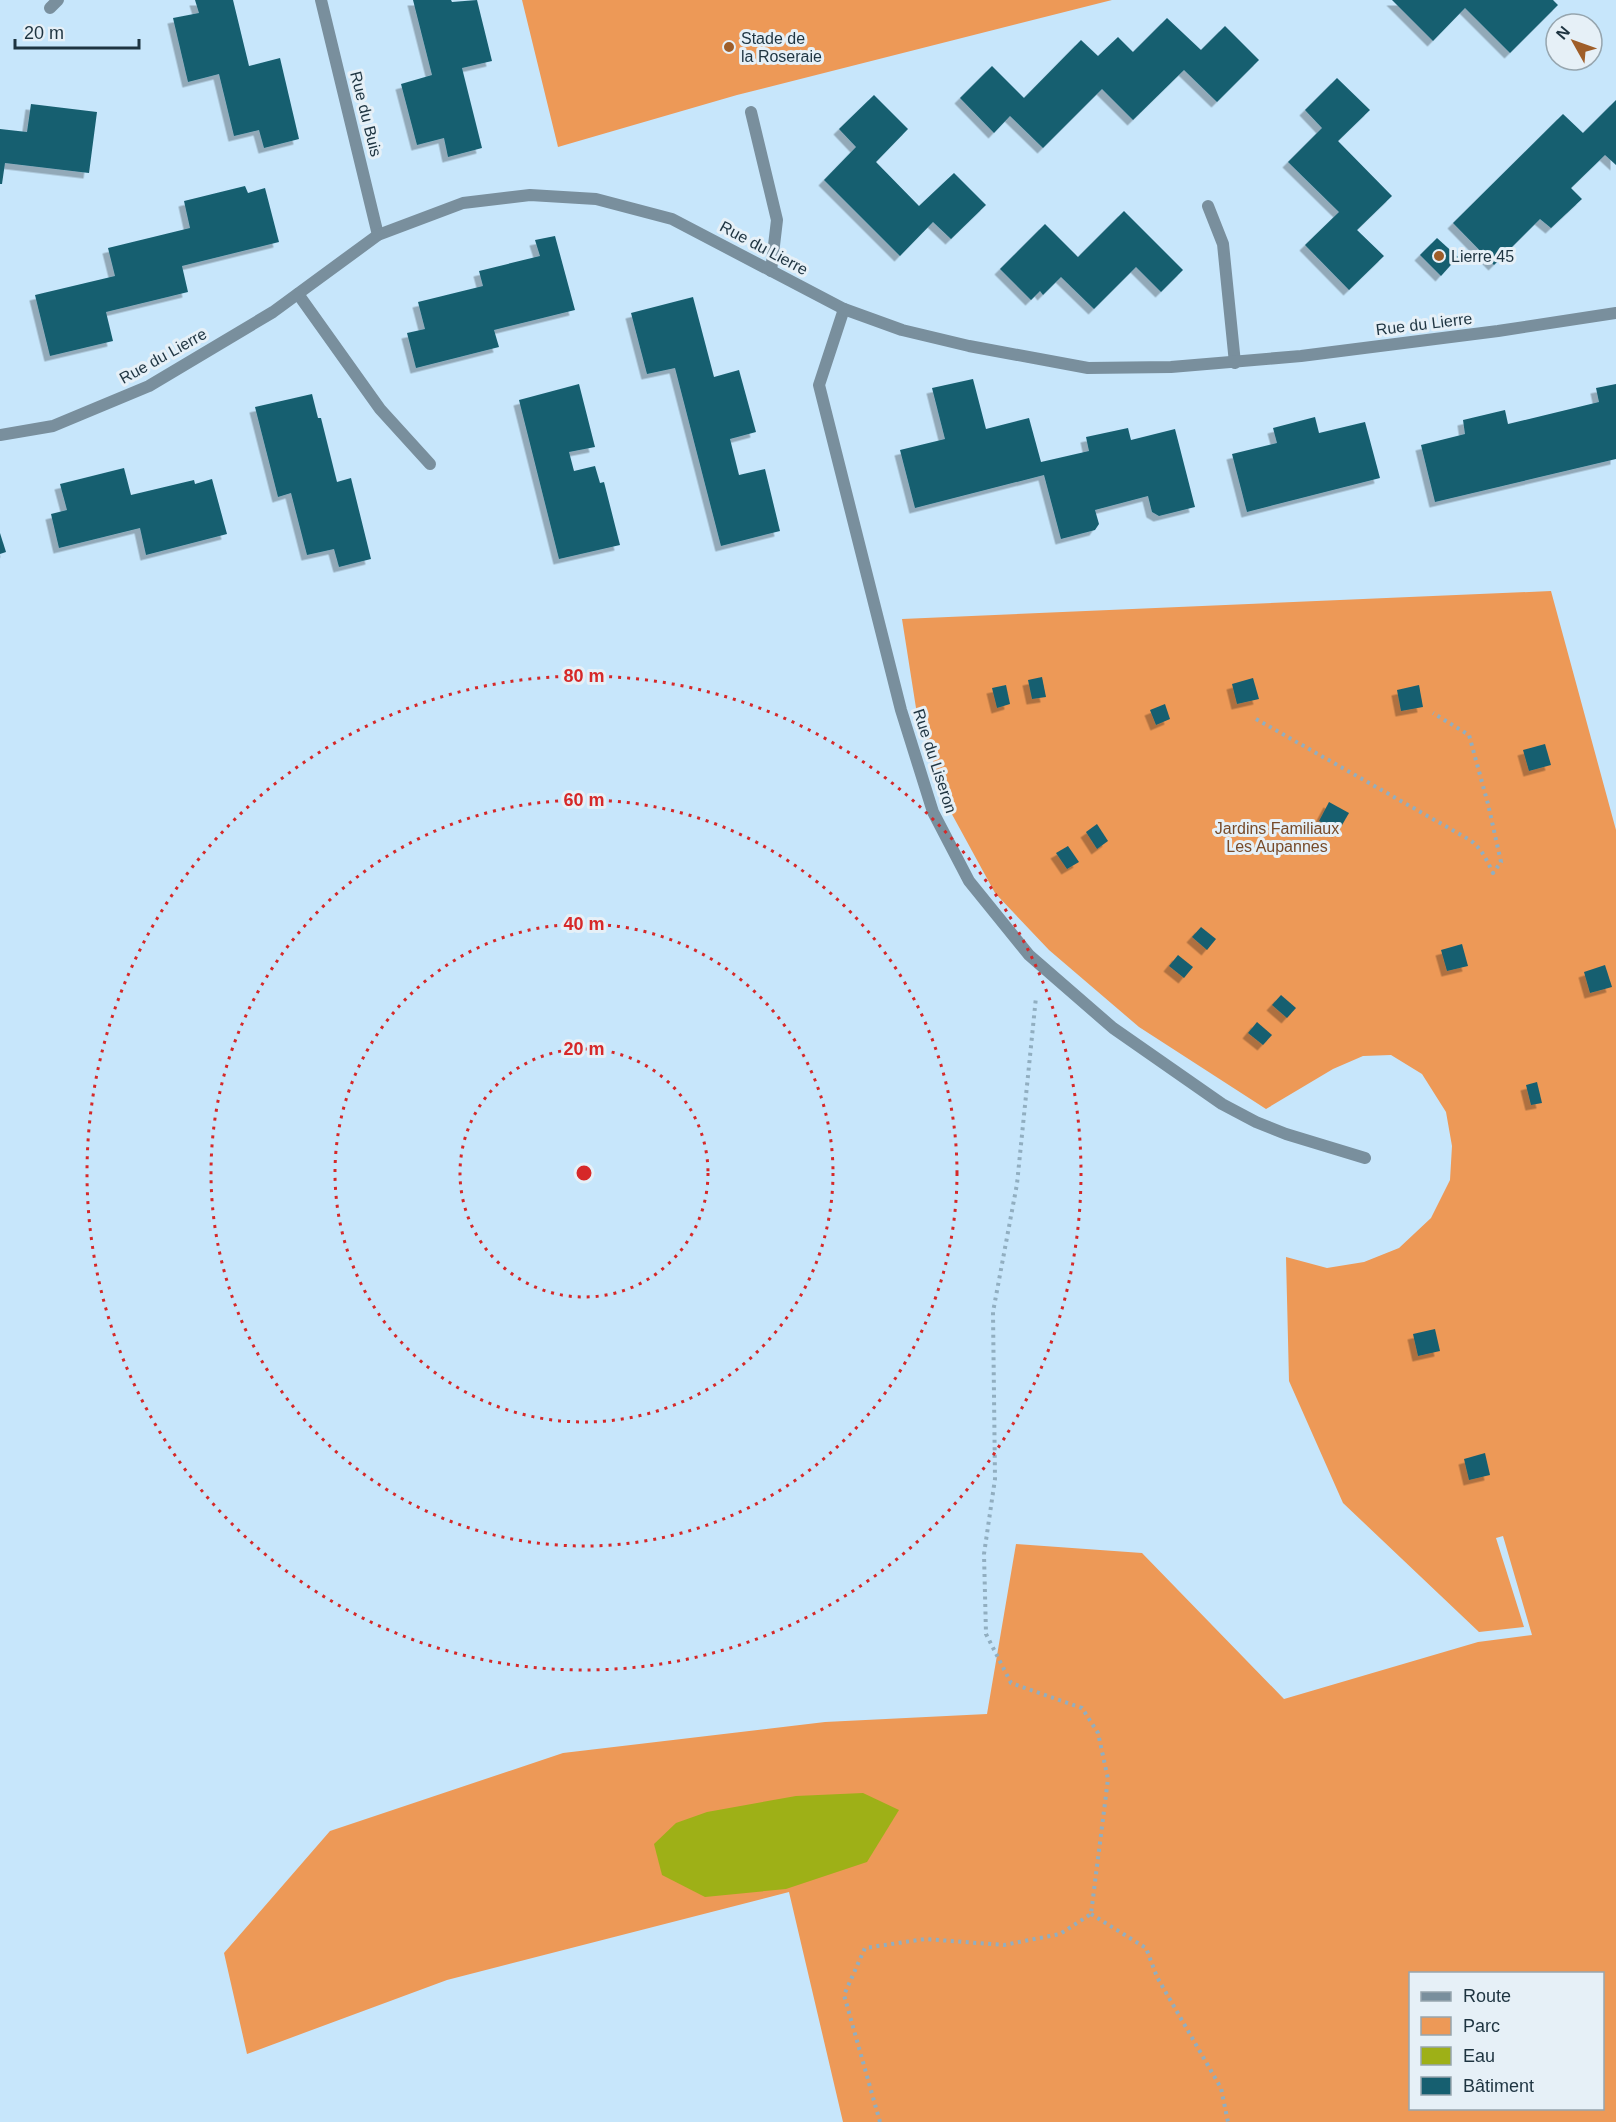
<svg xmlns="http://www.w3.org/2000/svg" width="1616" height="2122" font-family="Helvetica,sans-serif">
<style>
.green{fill:#ed9957;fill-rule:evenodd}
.water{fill:#9eb017}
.building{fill:#165f70;filter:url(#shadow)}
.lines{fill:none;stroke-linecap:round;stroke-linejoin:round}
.path{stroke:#91aec0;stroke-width:4;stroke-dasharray:3 4.5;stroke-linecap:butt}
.lane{stroke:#798f9d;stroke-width:12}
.street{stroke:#798f9d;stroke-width:12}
.ring{fill:none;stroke:#d62828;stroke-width:3;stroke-dasharray:3 6}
.poi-dot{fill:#9f5e29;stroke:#e6f0f7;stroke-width:2}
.labels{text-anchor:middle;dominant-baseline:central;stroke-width:6;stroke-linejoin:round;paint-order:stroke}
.poi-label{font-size:16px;fill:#1e3441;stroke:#e6f0f7;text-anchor:start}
.street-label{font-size:16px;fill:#1e3441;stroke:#e6f0f7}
.park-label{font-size:16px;fill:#774b2a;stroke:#e6f0f7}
.centre{fill:#d62828;stroke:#e6f0f7;stroke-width:3}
.ring-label{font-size:18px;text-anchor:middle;font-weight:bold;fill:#d62828;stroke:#e6f0f7;stroke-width:6;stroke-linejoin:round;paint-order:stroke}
</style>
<defs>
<filter id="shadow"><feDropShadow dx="-5.5" dy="5.5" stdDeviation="0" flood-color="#0004"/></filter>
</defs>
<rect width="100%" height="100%" fill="#c7e6fb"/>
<g class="green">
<polygon points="522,0 1112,0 737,95 558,147"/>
<path d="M1551 591 1616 830V2122H843L789 1892 447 1980 247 2054 224 1953 330 1831 563 1753 825 1722 987 1714 1016 1544 1142 1553 1284 1699 1478 1642 1532 1635 1503 1536 1496 1538 1524 1627 1479 1632 1343 1503 1289 1381 1286 1257 1327 1268 1364 1262 1399 1248 1431 1218 1450 1180 1452 1146 1446 1112 1422 1074 1391 1055 1363 1056 1333 1069 1266 1109 1139 1027 1049 950 995 893 948 807 916 708 902 619ZM1410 1974H1602V2108H1410Z"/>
</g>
<polygon class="water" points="863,1793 899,1810 867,1862 786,1889 705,1897 662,1875 654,1844 676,1823 707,1812 796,1796"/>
<g class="building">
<polygon points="195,0 233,0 249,66 280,58 299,139 264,148 259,130 234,136 219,74 188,82 173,18 199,13"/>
<polygon points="413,0 451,0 452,2 477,0 492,61 462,68 482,148 448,157 444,138 417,145 401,84 432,75"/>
<polygon points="1392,0 1553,0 1558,5 1510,53 1465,8 1433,41"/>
<polygon points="1167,18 1201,50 1225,26 1259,60 1217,102 1184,70 1133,120 1102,89 1043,148 1010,116 994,133 960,98 992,66 1024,98 1081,40 1098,56 1118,37 1133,52"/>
<polygon points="1337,78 1370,110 1338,141 1392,196 1357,230 1384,256 1349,290 1305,245 1339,212 1288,162 1322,128 1305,110"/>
<polygon points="874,95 908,129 876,162 919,206 954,173 986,205 951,239 933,222 900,256 824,180 856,147 839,129"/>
<polygon points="1616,100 1616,165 1605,155 1571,188 1582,199 1551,228 1540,219 1494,265 1453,223 1563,114 1583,133"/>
<polygon points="31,104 97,112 89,173 5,163 2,184 0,184 0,129 27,132"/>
<polygon points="245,186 248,193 265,188 279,242 182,266 188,292 106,312 113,341 50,356 35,295 115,276 108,248 190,228 184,201"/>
<polygon points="1124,211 1183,270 1161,292 1136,267 1094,309 1061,277 1043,295 1040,291 1031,300 1000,269 1045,224 1078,257"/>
<polygon points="555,236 575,310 494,330 499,347 416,368 407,333 425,329 418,302 483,286 479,271 540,256 535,240"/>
<polygon points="1437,238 1458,257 1441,276 1420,255"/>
<polygon points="693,297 714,377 739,370 756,432 730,439 739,475 765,469 780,531 721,546 675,368 647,374 631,313"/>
<polygon points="973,379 986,429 1029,418 1041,462 1089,451 1086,437 1128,428 1131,440 1175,429 1195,507 1159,516 1152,512 1148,496 1095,510 1099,524 1095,530 1061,539 1044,475 915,508 900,450 945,439 932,388"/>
<polygon points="579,384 595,447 569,452 574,471 595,466 600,483 604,482 620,545 559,559 519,400"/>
<polygon points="1616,384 1616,459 1435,502 1421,445 1465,434 1463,420 1505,410 1508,424 1599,402 1596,388"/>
<polygon points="312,394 318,418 321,418 337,482 351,478 371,559 339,567 334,549 307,555 291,493 278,497 255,407"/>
<polygon points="1315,417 1319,433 1365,422 1380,478 1247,512 1232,454 1277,443 1273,428"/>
<polygon points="124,468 131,495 194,480 195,484 212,479 227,534 146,555 140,528 59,548 51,514 67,510 60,484"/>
<polygon points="0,533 6,552 0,554"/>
<polygon points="1042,677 1046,697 1032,699 1028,680"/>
<polygon points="1253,678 1259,699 1237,704 1232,684"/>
<polygon points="1006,685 1010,704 997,708 992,688"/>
<polygon points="1419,685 1423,707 1401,711 1397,690"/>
<polygon points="1165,704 1170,719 1156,725 1150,710"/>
<polygon points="1545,744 1551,765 1529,771 1523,750"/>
<polygon points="1329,802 1349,813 1338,832 1319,821"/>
<polygon points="1097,824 1108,841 1097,849 1086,832"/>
<polygon points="1068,846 1079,862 1067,869 1056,853"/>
<polygon points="1201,927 1216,939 1207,950 1192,937"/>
<polygon points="1462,944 1468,966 1447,971 1441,950"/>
<polygon points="1178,955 1193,967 1184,978 1169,966"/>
<polygon points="1605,965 1612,987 1590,993 1584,972"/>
<polygon points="1281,995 1296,1008 1287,1018 1272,1005"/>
<polygon points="1257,1022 1272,1035 1263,1045 1248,1033"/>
<polygon points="1537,1082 1542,1103 1531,1105 1526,1085"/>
<polygon points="1435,1329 1440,1351 1418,1356 1413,1334"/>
<polygon points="1485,1453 1490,1475 1469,1480 1464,1459"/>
</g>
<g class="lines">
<g class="path">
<path d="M1256 719 1470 840C1482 849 1486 859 1493 873L1501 862 1488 804 1469 735 1433 713"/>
<polyline points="1091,1914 1146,1948 1157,1977 1221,2088 1228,2122"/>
<polyline points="880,2122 844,1995 865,1948 925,1939 1004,1945 1060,1934 1091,1914 1108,1779 1098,1733 1082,1708 1011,1683 986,1634 984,1554 995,1479 993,1312 1017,1184 1036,997"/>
</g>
<polyline class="lane" points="751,112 777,220 771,271"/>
<g class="street">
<polyline points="321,0 378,235"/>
<polyline points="50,8 58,0"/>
<polyline points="1208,206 1223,244 1235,363"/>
<polyline points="298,294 380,409 430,464"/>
<polyline points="844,309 819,385 901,710 933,812 969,881 1029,955 1113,1028 1222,1104 1256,1122 1286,1134 1365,1158"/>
<polyline points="0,435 53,426 149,386 273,312 378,235 463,203 530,195 596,199 672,219 844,309 902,330 969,346 1088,368 1171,367 1301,356 1498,331 1616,313"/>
</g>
</g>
<g class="ring">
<circle cx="584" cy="1173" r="124"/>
<circle cx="584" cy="1173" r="249"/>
<circle cx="584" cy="1173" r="373"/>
<circle cx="584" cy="1173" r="497"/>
</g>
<g class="poi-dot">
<circle cx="729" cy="47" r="6"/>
<circle cx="1439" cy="256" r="6"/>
</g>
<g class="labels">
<g class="poi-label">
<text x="741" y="38">Stade de<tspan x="741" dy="18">la Roseraie</tspan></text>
<text x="1451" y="256">Lierre 45</text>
</g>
<g class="street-label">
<text transform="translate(366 114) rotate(76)">Rue du Buis</text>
<text transform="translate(764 248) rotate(28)">Rue du Lierre</text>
<text transform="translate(1424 324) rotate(-7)">Rue du Lierre</text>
<text transform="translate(163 356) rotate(-29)">Rue du Lierre</text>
<text transform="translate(935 761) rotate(72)">Rue du Liseron</text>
</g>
<g class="park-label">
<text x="1277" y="828">Jardins Familiaux<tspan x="1277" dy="18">Les Aupannes</tspan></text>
</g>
</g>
<circle cx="584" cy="1173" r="9" class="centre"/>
<g class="ring-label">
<text x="584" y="682">80 m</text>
<text x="584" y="806">60 m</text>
<text x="584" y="930">40 m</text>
<text x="584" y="1055">20 m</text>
</g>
<rect x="1409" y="1972" width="195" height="138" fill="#e6f0f7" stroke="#96a5ae" stroke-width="1.5"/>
<rect x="1421" y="1992" width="30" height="9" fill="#798f9d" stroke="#96a5ae" stroke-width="1.5"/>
<text x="1463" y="2002" font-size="18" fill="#1e3441">Route</text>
<rect x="1421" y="2017" width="30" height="18" fill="#ed9957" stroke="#96a5ae" stroke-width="1.5"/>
<text x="1463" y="2032" font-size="18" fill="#1e3441">Parc</text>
<rect x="1421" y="2047" width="30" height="18" fill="#9eb017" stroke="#96a5ae" stroke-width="1.5"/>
<text x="1463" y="2062" font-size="18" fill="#1e3441">Eau</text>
<rect x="1421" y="2077" width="30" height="18" fill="#165f70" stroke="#96a5ae" stroke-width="1.5"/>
<text x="1463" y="2092" font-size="18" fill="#1e3441">Bâtiment</text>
<g transform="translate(1574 42) rotate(310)"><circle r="28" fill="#e6f0f7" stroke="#96a5ae" stroke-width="1.5"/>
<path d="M0-4.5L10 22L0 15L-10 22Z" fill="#9f5e29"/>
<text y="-9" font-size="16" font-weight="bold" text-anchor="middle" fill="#1e3441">N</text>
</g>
<path d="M15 39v9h124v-9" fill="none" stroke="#1e3441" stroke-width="3"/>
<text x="24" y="39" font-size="18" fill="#1e3441" stroke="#e6f0f7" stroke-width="4.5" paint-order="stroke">20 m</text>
</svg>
